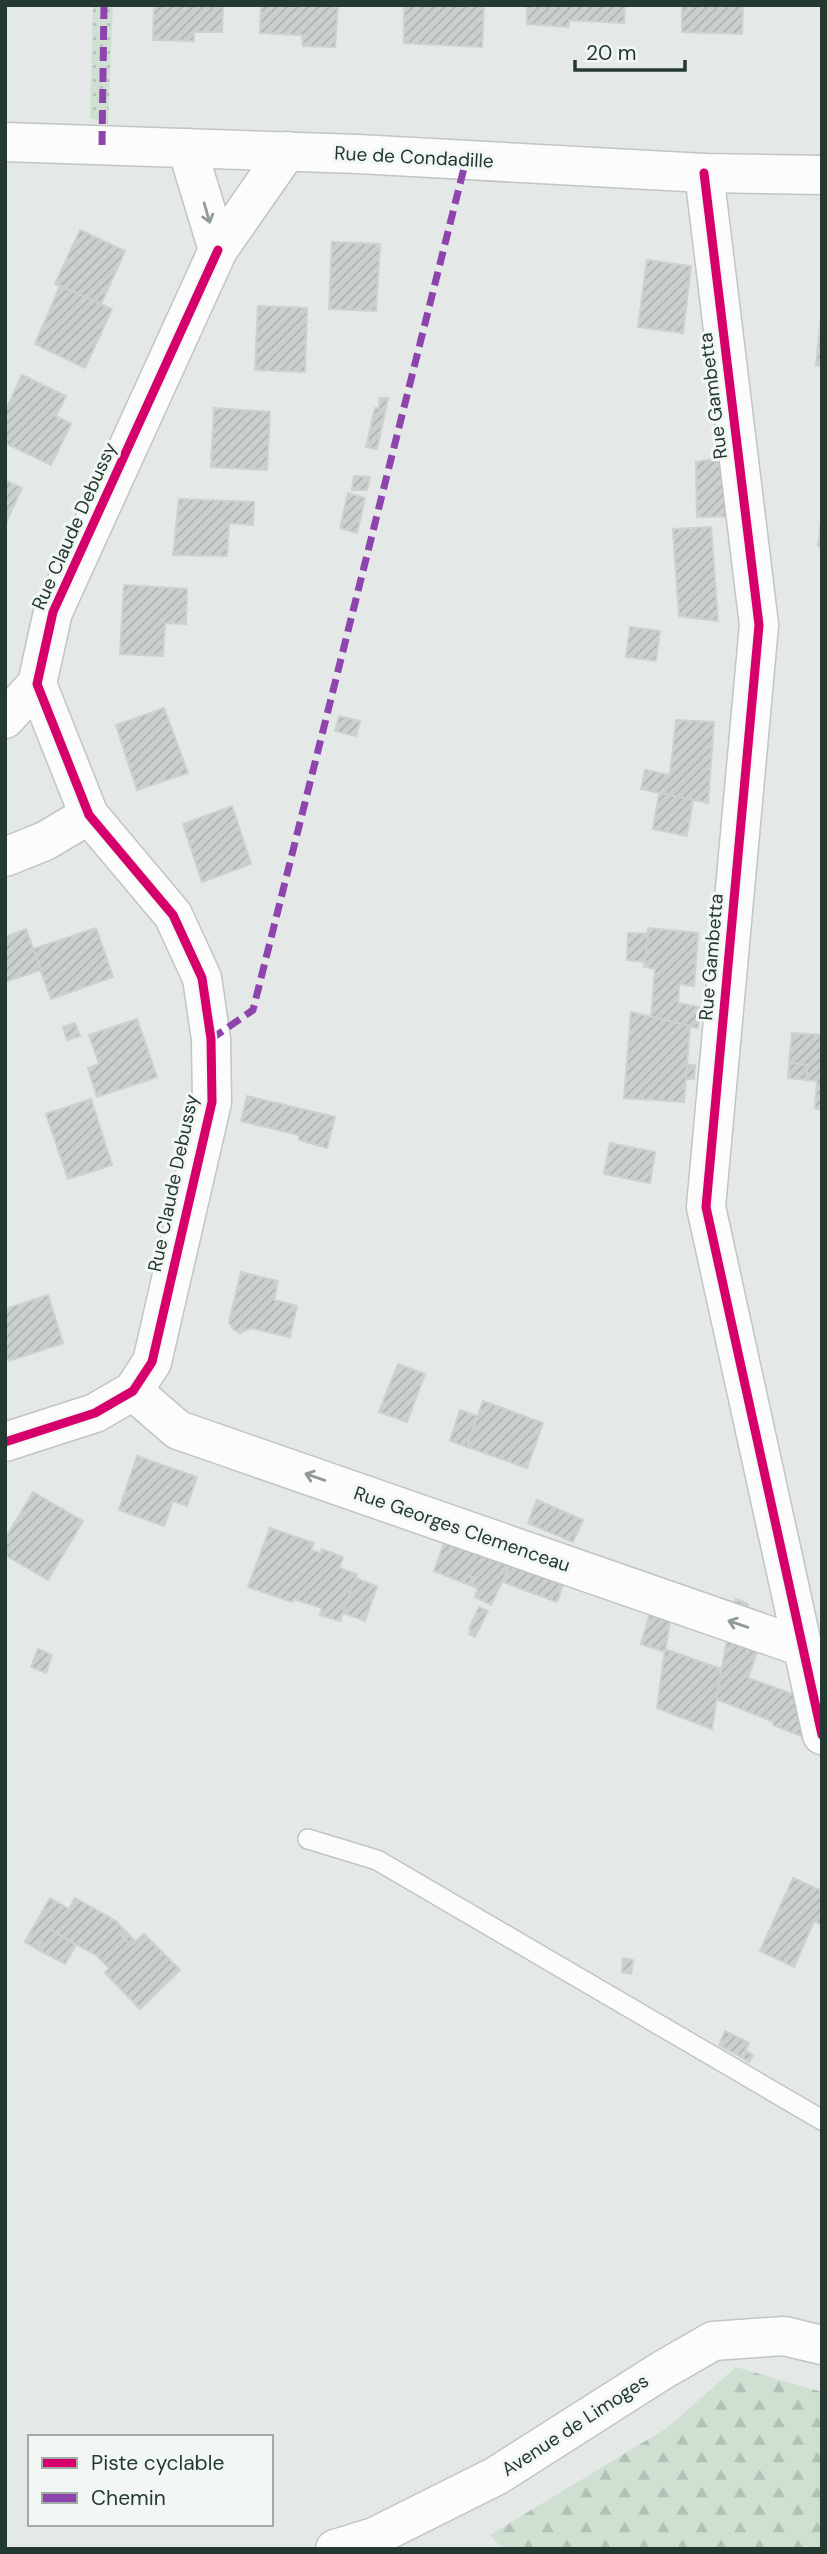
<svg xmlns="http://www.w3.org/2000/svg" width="827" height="2554" font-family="'DM Sans',sans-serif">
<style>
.green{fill:url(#green-dots)}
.forest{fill:url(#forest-firs)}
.building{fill:url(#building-hatch);stroke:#cdd1cf;stroke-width:2}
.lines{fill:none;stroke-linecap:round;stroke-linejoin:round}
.lane-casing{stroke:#c1c5c3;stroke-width:22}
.street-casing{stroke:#c1c5c3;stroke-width:41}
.secondary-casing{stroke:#c0c6c3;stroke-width:41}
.lane{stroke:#fbfcfb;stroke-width:19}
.street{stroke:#fbfcfb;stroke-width:38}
.secondary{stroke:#fbfcfb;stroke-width:38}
.quiet{stroke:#8e44ad;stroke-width:7;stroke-dasharray:14 7;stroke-linecap:butt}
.cycleway-casing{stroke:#f2f7f4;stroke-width:13}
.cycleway{stroke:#d6006c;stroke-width:9}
.oneway{stroke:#909a96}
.labels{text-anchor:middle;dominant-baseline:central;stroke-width:6;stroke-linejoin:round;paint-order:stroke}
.street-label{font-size:19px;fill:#243932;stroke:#f2f7f4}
</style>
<defs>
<pattern id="green-dots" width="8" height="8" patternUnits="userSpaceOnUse" patternTransform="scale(1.75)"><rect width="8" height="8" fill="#cfe0d3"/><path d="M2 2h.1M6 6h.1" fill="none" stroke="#b2c1b6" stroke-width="1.8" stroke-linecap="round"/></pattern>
<pattern id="forest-firs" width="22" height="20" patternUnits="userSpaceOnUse" patternTransform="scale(1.75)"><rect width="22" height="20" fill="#cfe0d3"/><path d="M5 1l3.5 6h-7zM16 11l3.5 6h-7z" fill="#b2c1b6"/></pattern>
<pattern id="building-hatch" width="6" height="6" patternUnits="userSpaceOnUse" patternTransform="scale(1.75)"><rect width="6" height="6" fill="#cbcfcd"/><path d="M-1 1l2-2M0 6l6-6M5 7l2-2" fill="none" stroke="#aeb2b0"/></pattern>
</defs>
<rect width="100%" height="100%" fill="#e4e8e6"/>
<polygon class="green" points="93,5 113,5 108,124 90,118"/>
<polygon class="forest" points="736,2367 822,2392 822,2549 503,2549 490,2535 667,2428"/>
<g class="building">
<polygon points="154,5 223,5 222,32 194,32 194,41 153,40"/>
<polygon points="261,5 338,5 335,47 303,46 302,35 260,33"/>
<polygon points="404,5 484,5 482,47 404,43"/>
<polygon points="527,5 625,5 624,23 569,20 569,27 527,24"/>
<polygon points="682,5 743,5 742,34 682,32"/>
<polygon points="80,230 125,251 101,304 55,284"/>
<polygon points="332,242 380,244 376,311 329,309"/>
<polygon points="647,260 691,266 683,333 638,327"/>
<polygon points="60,286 112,309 85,368 35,344"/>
<polygon points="258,306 307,308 305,372 255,370"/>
<polygon points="821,318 822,318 822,366 816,365"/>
<polygon points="22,375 66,396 56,416 71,424 51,465 5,443 5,412"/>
<polygon points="380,398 388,398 377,449 366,447 375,408 379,408"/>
<polygon points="214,408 270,412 267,470 211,467"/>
<polygon points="728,456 735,516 697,517 696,462"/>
<polygon points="354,476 370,477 367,490 352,490"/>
<polygon points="5,480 22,488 5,525"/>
<polygon points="348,493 365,498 357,533 340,528"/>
<polygon points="179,499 254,502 253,525 229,523 227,556 173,555"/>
<polygon points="822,513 822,547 818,546"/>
<polygon points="711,527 718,621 679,616 673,529"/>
<polygon points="124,585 187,589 186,624 165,623 163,656 120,654"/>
<polygon points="630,627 660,631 656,661 626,657"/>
<polygon points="164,708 188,773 137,790 116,725"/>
<polygon points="339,716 360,721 356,736 335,731"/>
<polygon points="676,720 714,722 708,803 641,789 645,770 670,775"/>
<polygon points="659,793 693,800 687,836 653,829"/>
<polygon points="232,806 251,864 202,882 183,824"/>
<polygon points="96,928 113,977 51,999 33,949"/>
<polygon points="648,928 698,933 694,986 679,984 678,1003 700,1007 698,1028 651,1017 655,969 644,967"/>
<polygon points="26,929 41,970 5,982 5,937"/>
<polygon points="628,933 648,934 645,962 627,960"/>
<polygon points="631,1012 690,1026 684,1102 624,1098"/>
<polygon points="137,1019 157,1077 97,1097 88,1068 99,1064 89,1035"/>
<polygon points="75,1023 80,1036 67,1040 63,1027"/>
<polygon points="792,1033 822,1035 822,1110 815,1108 817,1081 806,1080 807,1065 789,1063"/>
<polygon points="789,1063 807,1065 806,1080 788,1078"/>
<polygon points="687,1065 695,1065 694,1079 686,1079"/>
<polygon points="247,1096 335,1117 327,1148 299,1140 299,1135 241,1121"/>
<polygon points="91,1099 112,1165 68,1179 46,1114"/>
<polygon points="610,1143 655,1152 650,1183 604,1174"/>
<polygon points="241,1272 278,1281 274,1300 297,1306 290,1337 250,1328 240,1333 233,1329 229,1322"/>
<polygon points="48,1295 63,1343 9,1361 5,1358 5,1309"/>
<polygon points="398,1364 425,1374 407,1422 379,1412"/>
<polygon points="483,1401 543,1423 527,1468 467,1447"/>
<polygon points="460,1410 477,1416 467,1447 450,1441"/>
<polygon points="137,1456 197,1477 187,1506 173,1501 164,1526 119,1510"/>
<polygon points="33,1492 83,1521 48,1580 5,1555 5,1539"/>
<polygon points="537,1500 583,1520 573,1542 528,1523"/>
<polygon points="270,1528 314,1543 311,1550 320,1553 322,1549 343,1557 339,1568 357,1574 340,1621 320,1615 322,1608 293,1599 292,1602 248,1587"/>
<polygon points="447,1535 513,1558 491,1605 475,1597 478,1589 473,1586 475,1578 467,1575 464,1583 434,1571"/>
<polygon points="513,1558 566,1577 557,1602 503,1582"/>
<polygon points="467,1575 475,1578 473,1586 464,1583"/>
<polygon points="355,1578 377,1586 365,1621 343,1613"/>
<polygon points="736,1599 748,1604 744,1616 732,1612"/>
<polygon points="652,1606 671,1613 665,1652 641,1644"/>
<polygon points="479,1607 488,1611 475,1637 469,1634 471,1629 469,1629"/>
<polygon points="728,1634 760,1644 748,1678 804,1698 813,1741 773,1725 774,1722 716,1699"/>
<polygon points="38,1649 52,1655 46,1673 31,1667"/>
<polygon points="665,1649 721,1669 712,1729 657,1708"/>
<polygon points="793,1878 822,1891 822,1925 814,1921 794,1967 760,1951"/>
<polygon points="50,1898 69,1909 75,1898 116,1921 126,1932 122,1936 131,1946 144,1934 180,1970 140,2009 105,1973 109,1968 96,1955 49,1929 37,1949 25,1942"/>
<polygon points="49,1929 76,1945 65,1964 37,1949"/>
<polygon points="126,1932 136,1942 131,1946 122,1936"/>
<polygon points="623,1958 633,1960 631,1974 622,1972"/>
<polygon points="725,2031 749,2043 741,2057 719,2045"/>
<polygon points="745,2050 753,2055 749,2062 741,2057"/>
</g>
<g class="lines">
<g class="lane-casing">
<polyline id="lane" points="308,1839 377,1860 822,2120"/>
</g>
<g class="street-casing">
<g id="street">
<polyline points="187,148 218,250 287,151"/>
<polyline points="704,173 759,625 706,1207 822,1735"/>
<polyline points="5,719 37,684"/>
<polyline points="5,857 45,841 89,815"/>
<polyline points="133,1391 178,1430 802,1647"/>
<polyline points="5,1442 95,1413 133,1391 152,1362 212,1102 211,1039 202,978 173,915 89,815 37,684 53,612 218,250"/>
</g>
</g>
<g class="secondary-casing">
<g id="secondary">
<polyline points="5,142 358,154 704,173 822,175"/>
<polyline points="335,2549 374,2537 496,2476 661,2371 713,2341 784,2336 822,2345"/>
</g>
</g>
<use href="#lane" class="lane"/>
<use href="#street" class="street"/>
<use href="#secondary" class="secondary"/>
<g class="quiet">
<polyline points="102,145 104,5"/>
<polyline points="211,1039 253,1010 466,160"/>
</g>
<g class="cycleway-casing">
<g id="cycleway">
<polyline points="704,173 759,625 706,1207 822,1735"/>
<polyline points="5,1442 95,1413 133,1391 152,1362 212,1102 211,1039 202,978 173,915 89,815 37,684 53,612 218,250"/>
</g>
</g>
<use href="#cycleway" class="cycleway"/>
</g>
<defs><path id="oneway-shaft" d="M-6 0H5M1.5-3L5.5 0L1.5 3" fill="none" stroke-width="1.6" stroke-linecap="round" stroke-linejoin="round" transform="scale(1.75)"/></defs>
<g class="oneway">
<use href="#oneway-shaft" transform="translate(207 213) rotate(74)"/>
<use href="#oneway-shaft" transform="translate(315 1477) rotate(-161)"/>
<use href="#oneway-shaft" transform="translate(738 1624) rotate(-161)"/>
</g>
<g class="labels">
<g class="street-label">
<text transform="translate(414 157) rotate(3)">Rue de Condadille</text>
<text transform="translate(713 396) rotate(-97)">Rue Gambetta</text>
<text transform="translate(74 526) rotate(-66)">Rue Claude Debussy</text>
<text transform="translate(711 957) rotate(-85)">Rue Gambetta</text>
<text transform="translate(173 1183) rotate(-78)">Rue Claude Debussy</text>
<text transform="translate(462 1529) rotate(19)">Rue Georges Clemenceau</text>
<text transform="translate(575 2425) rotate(-33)">Avenue de Limoges</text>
</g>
</g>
<rect width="827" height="2554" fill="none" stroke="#243932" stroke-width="14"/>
<rect x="28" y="2435" width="245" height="91" fill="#f2f7f4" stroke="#a0aba6" stroke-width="2"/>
<rect x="42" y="2458" width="35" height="10" fill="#d6006c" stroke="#a0aba6" stroke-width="2"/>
<text x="91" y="2470" font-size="21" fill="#243932">Piste cyclable</text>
<rect x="42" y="2493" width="35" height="10" fill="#8e44ad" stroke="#a0aba6" stroke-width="2"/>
<text x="91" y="2505" font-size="21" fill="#243932">Chemin</text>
<path d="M575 60v10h110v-10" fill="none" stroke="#243932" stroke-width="3.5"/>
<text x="586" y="60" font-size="21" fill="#243932" stroke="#f2f7f4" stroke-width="5" paint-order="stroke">20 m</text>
</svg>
